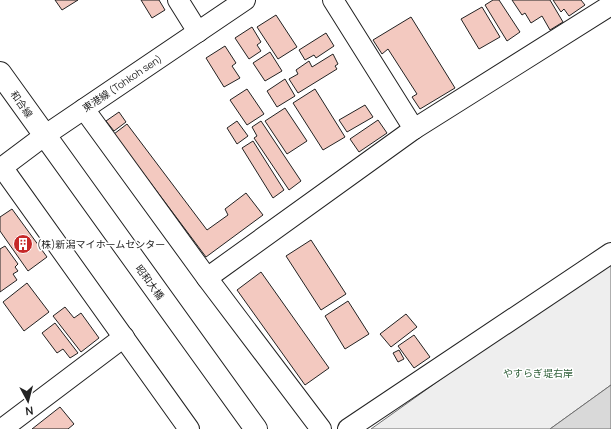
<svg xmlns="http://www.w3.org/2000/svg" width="611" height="429" font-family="Manrope,'Noto Sans JP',sans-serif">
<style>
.green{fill:#eee;stroke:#6f6f6f}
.water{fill:#d9d9d9;stroke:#6f6f6f}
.building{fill:#f3c9c0;stroke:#222}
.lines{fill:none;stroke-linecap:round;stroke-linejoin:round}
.minor-casing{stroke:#222;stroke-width:22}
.major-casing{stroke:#222;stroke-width:24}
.minor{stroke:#fff;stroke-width:20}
.major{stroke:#fff;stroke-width:22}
.labels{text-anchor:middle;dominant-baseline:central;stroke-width:3;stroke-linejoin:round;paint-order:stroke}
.street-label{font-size:10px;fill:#222;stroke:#fff}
.poi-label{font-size:10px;fill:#222;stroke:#fff;text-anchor:start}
.park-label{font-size:10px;fill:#2f5e38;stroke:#fff}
</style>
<rect width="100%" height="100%" fill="#fff"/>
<polygon class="green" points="611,258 611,385 550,429 371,429"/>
<polygon class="water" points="611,385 611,429 550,429"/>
<g class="building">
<polygon points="55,0 78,0 62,10"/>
<polygon points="141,0 159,0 165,10 152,18"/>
<polygon points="493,0 499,0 520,32 507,41 485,5"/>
<polygon points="512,0 550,0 563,22 550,30 542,16 531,23 525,13 522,15"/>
<polygon points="553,0 581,0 585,5 569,16 564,9 561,12"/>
<polygon points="482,7 500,37 479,49 461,19"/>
<polygon points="276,15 297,47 278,59 257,27"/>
<polygon points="411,17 455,88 420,109 412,97 417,94 388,49 382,54 373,40"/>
<polygon points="252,27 261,42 257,45 261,51 249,59 235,38"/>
<polygon points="326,33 334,46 316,58 314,55 305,60 299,50"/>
<polygon points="225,46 236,63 232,66 240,78 224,87 206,58"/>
<polygon points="270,52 282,71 265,81 253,63"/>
<polygon points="333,54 338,64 335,66 337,69 298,93 289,79 298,74 296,70 309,61 312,67"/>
<polygon points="285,79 295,96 277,107 267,91"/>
<polygon points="247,89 264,114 247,125 230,100"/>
<polygon points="315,89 345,137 323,150 293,103"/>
<polygon points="365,105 373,117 347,132 339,120"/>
<polygon points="285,108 307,141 287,154 265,121"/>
<polygon points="119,112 126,122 114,131 106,121"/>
<polygon points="378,120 387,133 359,152 350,139"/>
<polygon points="237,121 248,136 237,144 227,128"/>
<polygon points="261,121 301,181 289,190 254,138 257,136 252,127"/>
<polygon points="127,124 207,230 228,215 225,209 246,193 263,215 206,257 114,134"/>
<polygon points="253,141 284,190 273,198 242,148"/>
<polygon points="12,209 47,257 28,271 0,231 0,217"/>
<polygon points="311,240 346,294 321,310 286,256"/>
<polygon points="5,246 18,264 15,267 18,271 13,274 17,280 0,292 0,249"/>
<polygon points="261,272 329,368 305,385 237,290"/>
<polygon points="27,283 49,312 24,331 3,302"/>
<polygon points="348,301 369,334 345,349 325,316"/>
<polygon points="65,307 74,318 81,313 99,338 81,352 53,316"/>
<polygon points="406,314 417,327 391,347 380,334"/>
<polygon points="55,323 78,353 70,358 63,349 57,353 42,333"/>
<polygon points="414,335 430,357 414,368 398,346"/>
<polygon points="399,350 404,359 398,362 393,353"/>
<polygon points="60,407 74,424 68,429 32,429"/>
</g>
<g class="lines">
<g class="minor-casing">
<g id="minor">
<polyline points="178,0 198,32"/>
<polyline points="333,0 414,129"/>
<polyline points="84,109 207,278 321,429"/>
<polyline points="2,167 189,429"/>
<polyline points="0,169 44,136 245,0"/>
<polyline points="207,278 414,129 611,5"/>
<polyline points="2,429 124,337"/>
<polyline points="348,429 611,253"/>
</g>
</g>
<g class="major-casing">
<polyline id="major" points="0,73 256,429"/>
</g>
<use href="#minor" class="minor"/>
<use href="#major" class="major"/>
</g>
<defs>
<g id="building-disc" transform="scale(1)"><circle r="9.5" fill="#c62828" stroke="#fff"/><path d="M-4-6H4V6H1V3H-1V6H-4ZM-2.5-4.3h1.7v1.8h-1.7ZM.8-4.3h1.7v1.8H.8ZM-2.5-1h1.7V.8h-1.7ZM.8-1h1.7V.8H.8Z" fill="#fff"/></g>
</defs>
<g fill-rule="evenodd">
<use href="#building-disc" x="23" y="244"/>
</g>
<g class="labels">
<g class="street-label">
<text transform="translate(122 83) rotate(-34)">東港線 (Tohkoh sen)</text>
<text transform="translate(22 104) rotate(55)">和合線</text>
<text transform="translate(150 282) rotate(54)">昭和大橋</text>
</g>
<g class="poi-label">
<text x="37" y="244">(株)新潟マイホームセンター</text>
</g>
<g class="park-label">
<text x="538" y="373">やすらぎ堤右岸</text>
</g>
</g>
<g transform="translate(28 401) rotate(173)" stroke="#ffffff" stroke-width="3" paint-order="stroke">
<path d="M0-3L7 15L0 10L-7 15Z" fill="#222222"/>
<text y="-6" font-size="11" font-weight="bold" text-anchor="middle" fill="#222222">N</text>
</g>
</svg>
